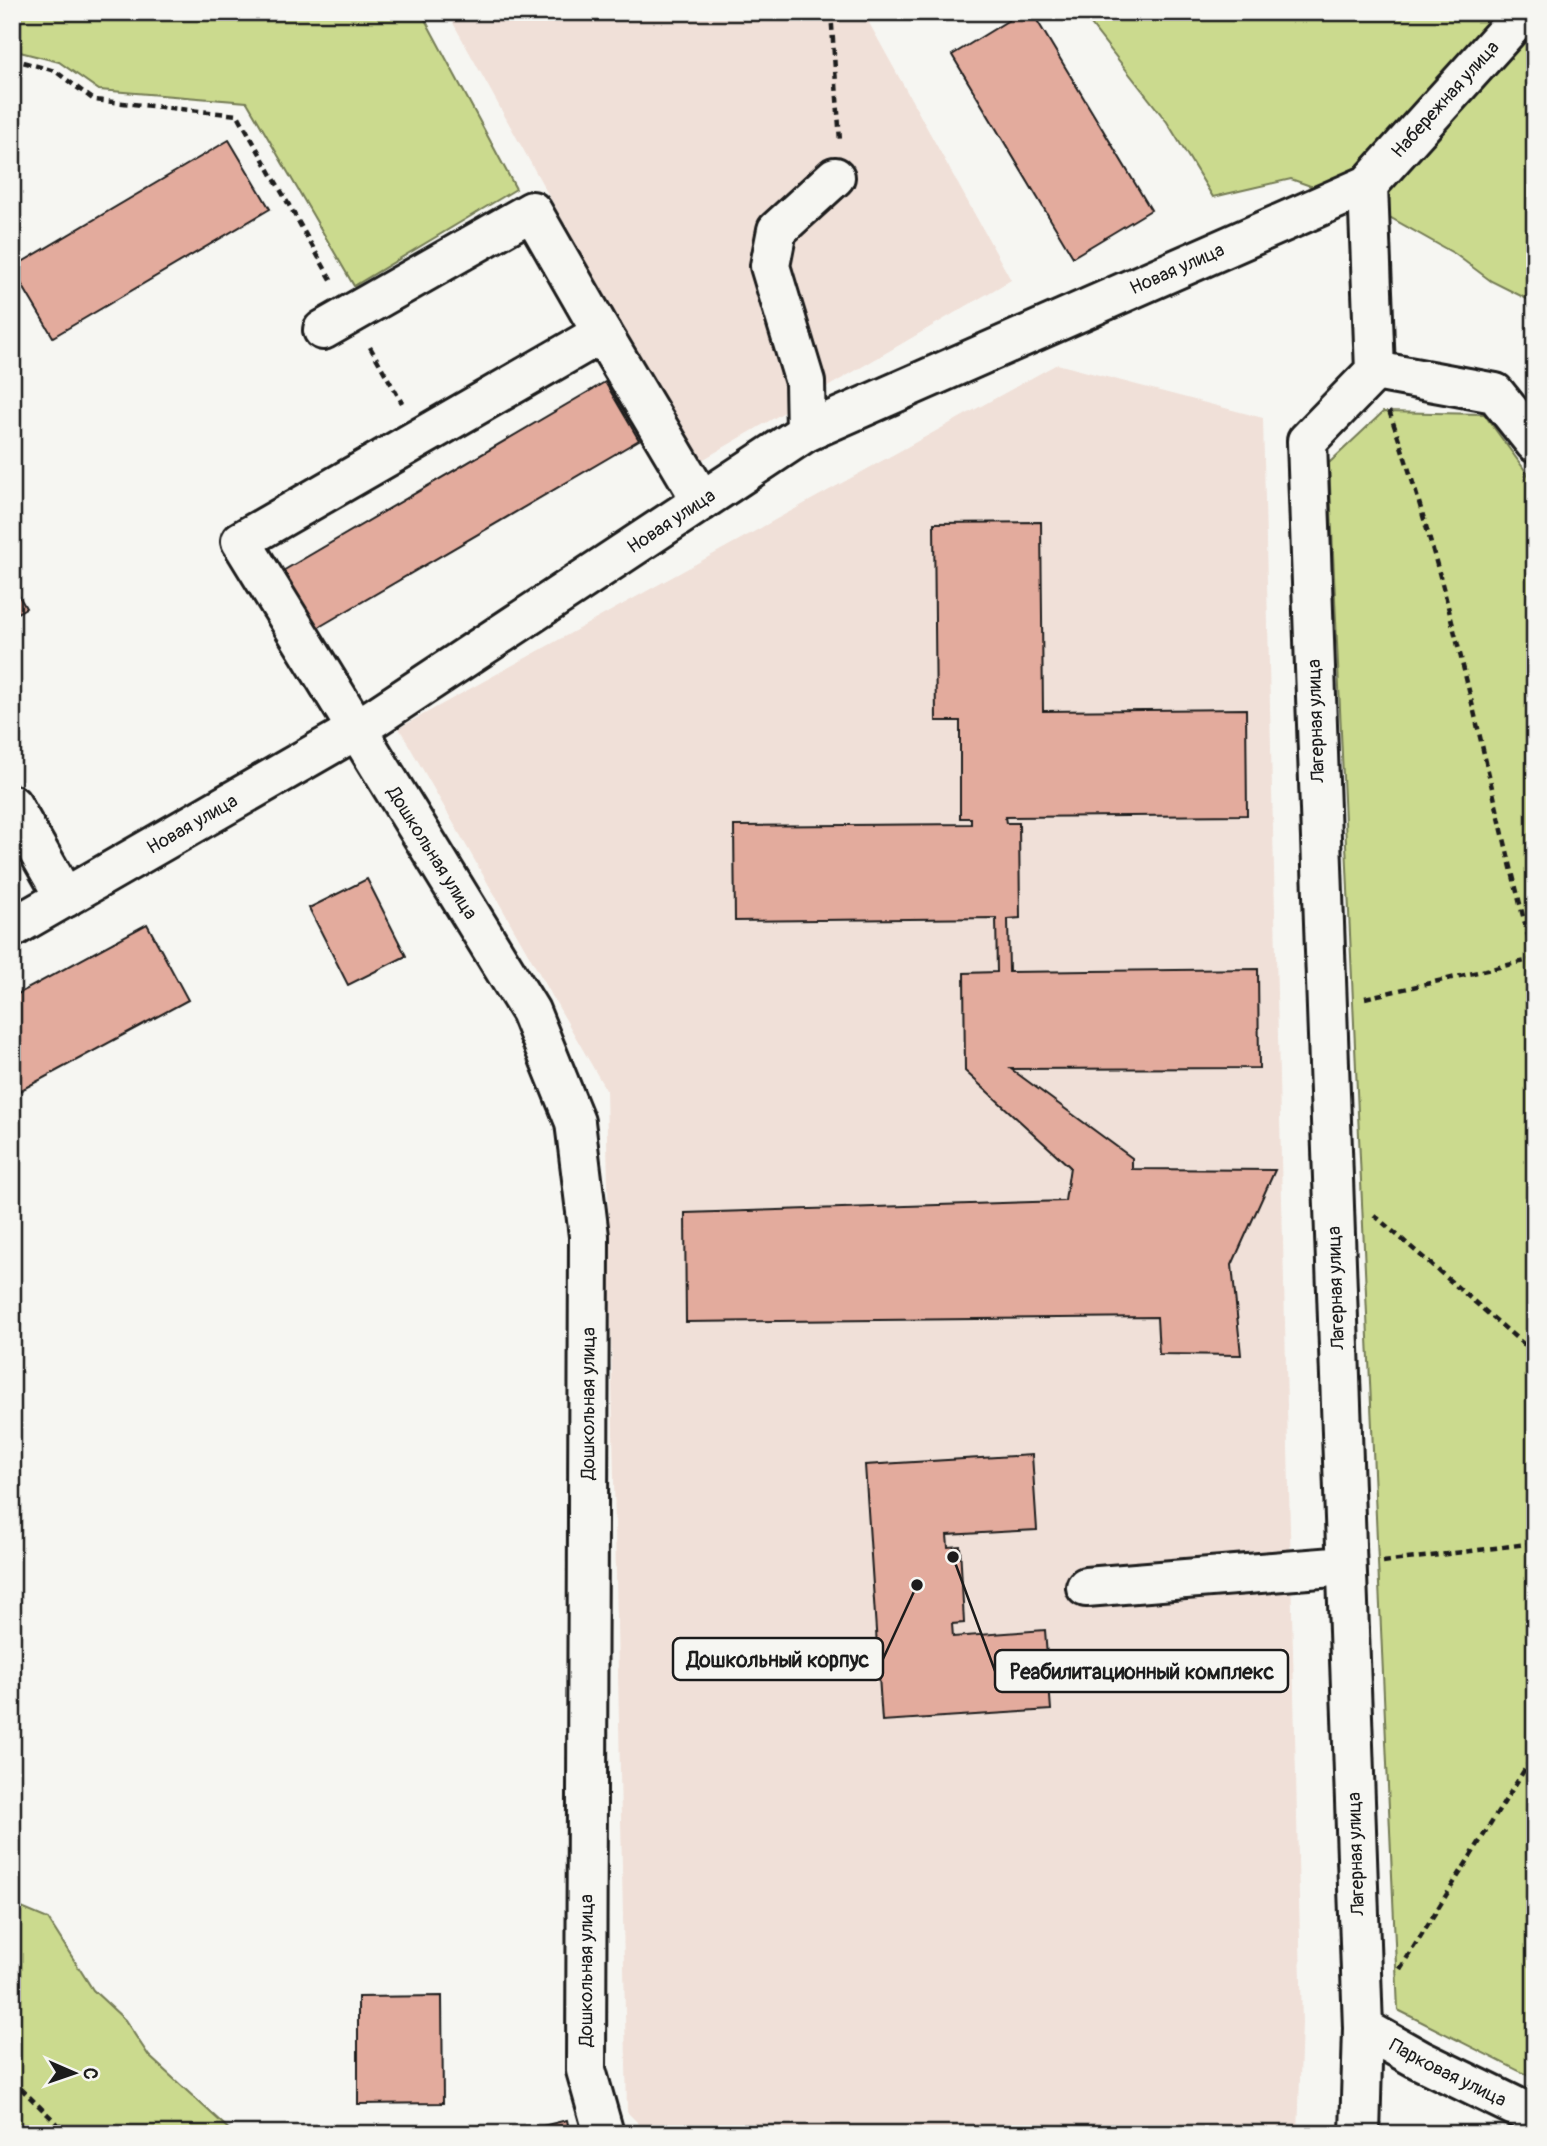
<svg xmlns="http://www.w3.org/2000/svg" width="1547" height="2146" font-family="Pangolin,sans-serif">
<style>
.built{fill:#f0e0d8}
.green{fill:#cbda8e;stroke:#747b55;stroke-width:2}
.building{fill:#e3ab9d;stroke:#1c1c1c;stroke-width:2}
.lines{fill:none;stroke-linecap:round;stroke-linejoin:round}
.minor-casing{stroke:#1c1c1c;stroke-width:44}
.path{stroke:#1c1c1c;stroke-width:4.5;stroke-dasharray:7 5;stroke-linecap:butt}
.minor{stroke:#f6f6f2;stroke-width:38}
.labels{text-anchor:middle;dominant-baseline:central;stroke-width:5;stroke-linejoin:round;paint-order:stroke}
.street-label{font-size:19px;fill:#1c1c1c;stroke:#f6f6f2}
.leader{fill:none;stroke:#1c1c1c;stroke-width:2.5}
.callout-dot{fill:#1c1c1c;stroke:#f6f6f2;stroke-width:2.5}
.callout{fill:#f6f6f2;stroke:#1c1c1c;stroke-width:2.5}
.callout-label{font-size:21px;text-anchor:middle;font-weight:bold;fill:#1c1c1c}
</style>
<rect width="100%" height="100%" fill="#f6f6f2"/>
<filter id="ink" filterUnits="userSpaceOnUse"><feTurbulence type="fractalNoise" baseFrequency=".0143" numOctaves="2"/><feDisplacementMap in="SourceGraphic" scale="14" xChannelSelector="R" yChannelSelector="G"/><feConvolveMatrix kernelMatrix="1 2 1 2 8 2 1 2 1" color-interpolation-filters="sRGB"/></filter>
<g filter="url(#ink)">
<g class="built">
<polygon points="447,12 863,12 1011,280 697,463"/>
<polygon points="1057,364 1263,418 1302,2023 1298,2134 649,2134 627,2112 606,1090 399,728"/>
</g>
<g class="green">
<polygon points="12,12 421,12 516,189 354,286 247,102 99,90 59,62 12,50"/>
<polygon points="1081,12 1535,12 1535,300 1529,300 1491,281 1455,254 1375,209 1291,179 1213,197 1167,122"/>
<polygon points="1383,412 1484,414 1535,484 1535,2079 1398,2010 1329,463"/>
<polygon points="12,1904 48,1919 93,1990 125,2020 149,2056 234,2134 12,2134"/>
</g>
<g class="building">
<polygon points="1022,12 1032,12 1151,210 1073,257 952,55"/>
<polygon points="229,140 270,209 53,337 12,268"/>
<polygon points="605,382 639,440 314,630 281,572"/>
<polygon points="1041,522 1043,711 1246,709 1247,815 1005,817 1006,823 1019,823 1020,918 1008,919 1009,972 1258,969 1259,1068 1011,1069 1132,1158 1132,1169 1275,1170 1232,1265 1241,1355 1159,1354 1157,1317 686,1322 685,1213 1065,1201 1070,1167 965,1071 964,973 997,972 996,918 735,921 734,826 971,824 971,818 960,818 960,721 936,721 934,523"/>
<polygon points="12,584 26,608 12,616"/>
<polygon points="367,879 406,956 348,985 309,908"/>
<polygon points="147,924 188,1000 12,1095 12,997"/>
<polygon points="1032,1455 1037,1530 947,1535 948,1547 960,1546 964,1623 952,1624 953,1637 1045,1630 1051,1710 882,1721 865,1465"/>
<polygon points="442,1996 443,2103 358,2104 358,1997"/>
<polygon points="567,2120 570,2134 510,2134"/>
</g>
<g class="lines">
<g class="minor-casing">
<g id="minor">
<polyline points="323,330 532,211 602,333"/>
<polyline points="1375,371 1495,393 1535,443"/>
<polyline points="806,432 805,382 770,266 777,230 835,177"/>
<polyline points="12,805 65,898"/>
<path id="s1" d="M12 928 356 730 806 432 1368 185 1524 12"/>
<polyline points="1086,1587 1346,1566"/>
<path id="s2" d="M1363 2028 1420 2060 1535 2116"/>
<path id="s3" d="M604 2134 586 2070 589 1236 575 1122 530 1011 241 541 602 333 702 501"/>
<polyline points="1360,2134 1363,2028 1307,441 1375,371 1368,185"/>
</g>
</g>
<g class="path">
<polyline points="831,12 840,141"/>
<polyline points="12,59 55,71 94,100 238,115 332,281"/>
<polyline points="370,347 402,403"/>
<path d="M1389 411C1453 590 1486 779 1535 962"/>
<polyline points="1365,998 1534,959"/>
<polyline points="1374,1215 1535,1354"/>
<polyline points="1383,1562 1535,1543"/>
<polyline points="1400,1969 1535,1753"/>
<polyline points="12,2080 68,2134"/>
</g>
<use href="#minor" class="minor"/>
</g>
</g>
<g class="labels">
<g class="street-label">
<text stroke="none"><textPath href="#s1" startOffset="1666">Набережная улица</textPath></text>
<text stroke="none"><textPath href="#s1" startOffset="1342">Новая улица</textPath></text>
<text stroke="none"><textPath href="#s1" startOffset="775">Новая улица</textPath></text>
<text transform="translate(1316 721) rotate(-92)">Лагерная улица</text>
<text stroke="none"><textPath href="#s1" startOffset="208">Новая улица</textPath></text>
<text transform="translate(432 853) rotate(58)">Дошкольная улица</text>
<text transform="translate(1336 1288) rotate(-92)">Лагерная улица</text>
<text stroke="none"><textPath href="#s3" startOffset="733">Дошкольная улица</textPath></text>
<text transform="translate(1356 1854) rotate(-92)">Лагерная улица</text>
<text stroke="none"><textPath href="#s3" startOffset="166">Дошкольная улица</textPath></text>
<text stroke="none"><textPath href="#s2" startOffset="96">Парковая улица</textPath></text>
</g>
</g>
<path class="leader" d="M917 1585L883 1659M953 1557L995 1671"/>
<g class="callout-dot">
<circle cx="917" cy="1585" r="7"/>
<circle cx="953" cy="1557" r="7"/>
</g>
<g class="callout">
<rect x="673" y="1638" width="210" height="42" rx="7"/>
<rect x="995" y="1650" width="293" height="42" rx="7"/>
</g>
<g class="callout-label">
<text x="778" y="1667">Дошкольный корпус</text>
<text x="1142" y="1679">Реабилитационный комплекс</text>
</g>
<rect width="1547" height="2146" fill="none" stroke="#f6f6f2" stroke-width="42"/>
<rect x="21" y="21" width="1505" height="2104" fill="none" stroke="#1c1c1c" stroke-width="2.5" filter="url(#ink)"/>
<g transform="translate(74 2073) rotate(92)" stroke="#f6f6f2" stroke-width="5" paint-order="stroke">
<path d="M0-5L12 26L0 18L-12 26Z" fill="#1c1c1c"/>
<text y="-10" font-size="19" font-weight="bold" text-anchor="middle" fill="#1c1c1c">С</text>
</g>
</svg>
